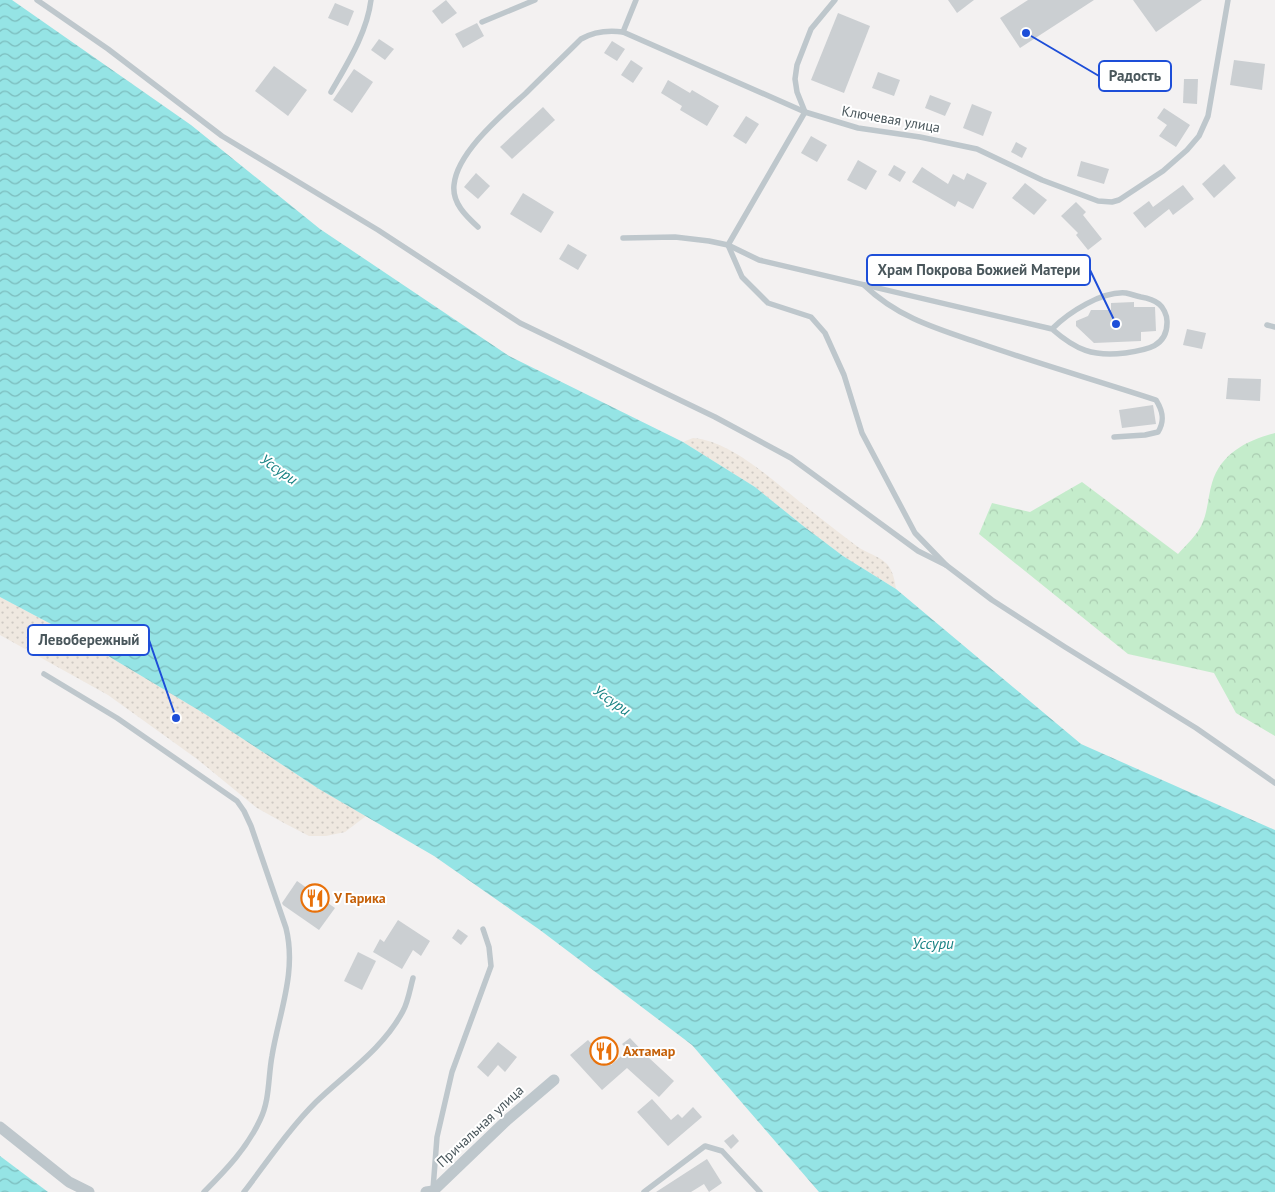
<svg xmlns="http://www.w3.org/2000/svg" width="1275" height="1192" font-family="'PT Sans',sans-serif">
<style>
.forest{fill:url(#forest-crowns)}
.sand{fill:url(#sand-dots)}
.water{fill:url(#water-waves)}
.building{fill:#cbcfd2}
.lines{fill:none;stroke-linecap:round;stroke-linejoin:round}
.service{stroke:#bec7cc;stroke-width:5.5}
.minor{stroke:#bec7cc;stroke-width:11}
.labels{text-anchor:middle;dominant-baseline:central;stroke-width:4;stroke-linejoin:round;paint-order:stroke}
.street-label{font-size:14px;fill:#4a575c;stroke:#fff}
.food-label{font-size:14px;font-weight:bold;fill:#c56008;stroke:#fff;text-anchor:start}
.water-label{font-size:15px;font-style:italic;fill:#188283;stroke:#fff}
.leader{fill:none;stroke:#1d4ed8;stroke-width:2}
.callout-dot{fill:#1d4ed8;stroke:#fff;stroke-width:2}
.callout{fill:#fff;stroke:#1d4ed8;stroke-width:2}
.callout-label{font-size:15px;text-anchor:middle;font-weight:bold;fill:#4a575c}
</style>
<defs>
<pattern id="forest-crowns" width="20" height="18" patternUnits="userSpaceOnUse" patternTransform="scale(1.25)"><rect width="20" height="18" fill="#c4eccb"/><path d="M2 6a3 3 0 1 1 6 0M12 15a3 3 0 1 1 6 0" fill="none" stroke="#aaccb1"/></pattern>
<pattern id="sand-dots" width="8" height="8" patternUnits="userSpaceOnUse" patternTransform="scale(1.25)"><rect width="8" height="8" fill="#efe8e0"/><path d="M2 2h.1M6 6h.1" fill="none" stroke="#cec9c3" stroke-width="1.8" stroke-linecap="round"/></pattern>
<pattern id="water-waves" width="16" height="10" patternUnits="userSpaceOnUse" patternTransform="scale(1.25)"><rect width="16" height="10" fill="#95e4e5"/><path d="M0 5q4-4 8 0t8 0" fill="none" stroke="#7cbcbd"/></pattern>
</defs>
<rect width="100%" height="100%" fill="#f3f1f1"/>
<path class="forest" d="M1275 433V736L1236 713 1214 673 1128 654 979 534 992 503 1030 512 1082 482 1178 554C1186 545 1198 534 1202 524 1208 511 1208 496 1212 483 1221 453 1248 440 1275 433Z"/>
<g class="sand">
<path d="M693 438C731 441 771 479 800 502 819 517 838 532 858 547 867 553 879 556 887 564 893 571 895 581 896 589L843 556 802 525 755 487 683 442Z"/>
<polygon points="0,597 83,641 205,714 319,789 366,816 345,832 326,836 309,836 284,823 257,808 197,759 108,695 0,635"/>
</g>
<g class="water">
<polygon points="0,0 12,0 191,125 320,229 509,356 683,442 755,487 802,525 843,556 896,589 1081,744 1275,830 1275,1192 819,1192 692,1045 540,930 434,856 319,789 205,714 83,641 0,597"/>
<polygon points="0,1156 48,1192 0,1192"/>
</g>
<g class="building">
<polygon points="446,0 457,13 442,24 432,11"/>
<polygon points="948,0 974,0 957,13"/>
<polygon points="1028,0 1094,0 1020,48 1000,18"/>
<polygon points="1133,0 1202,0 1156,32"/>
<polygon points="335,3 354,11 348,26 328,18"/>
<polygon points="838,13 870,26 844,93 811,80"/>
<polygon points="477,23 484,36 463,48 455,34"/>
<polygon points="379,39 394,49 385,60 371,50"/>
<polygon points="612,41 625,49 617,61 604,53"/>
<polygon points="631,60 643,68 633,83 621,75"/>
<polygon points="1234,60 1265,64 1262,90 1230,85"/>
<polygon points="274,66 307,90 288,116 255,91"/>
<polygon points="354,69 373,82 352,113 333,100"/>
<polygon points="878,72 900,80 894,96 872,88"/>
<polygon points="1184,79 1198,79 1197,104 1183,103"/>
<polygon points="668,80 690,93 692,90 719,106 707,126 680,110 682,106 661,93"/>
<polygon points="930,95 951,103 945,116 925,108"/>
<polygon points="972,104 992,112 983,136 963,128"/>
<polygon points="543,107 555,120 512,159 500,147"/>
<polygon points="1164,108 1190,125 1176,147 1159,136 1167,125 1157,118"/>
<polygon points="746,116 759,124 746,144 733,136"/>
<polygon points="811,136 827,145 817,162 801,153"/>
<polygon points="1016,142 1027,148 1022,158 1011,152"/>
<polygon points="858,160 877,171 866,190 847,180"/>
<polygon points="1081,161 1109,169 1104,184 1077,176"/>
<polygon points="1224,164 1236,178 1214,198 1202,184"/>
<polygon points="894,165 906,172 900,182 888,175"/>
<polygon points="922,167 948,184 953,174 964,180 967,173 987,183 973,209 958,201 955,207 912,182"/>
<polygon points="476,173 490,186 478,199 464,187"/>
<polygon points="1025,183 1047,200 1034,215 1012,198"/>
<polygon points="1183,185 1194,199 1173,215 1169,209 1145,228 1133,213 1149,201 1153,207"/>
<polygon points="523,193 554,212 541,233 510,214"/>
<polygon points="1076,202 1086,212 1083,215 1102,239 1088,250 1076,235 1078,233 1061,216"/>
<polygon points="568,244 587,255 578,270 559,259"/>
<polygon points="1134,302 1134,307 1155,307 1156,331 1141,332 1141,341 1094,343 1076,326 1076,321 1088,316 1091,310 1111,310 1111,303"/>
<polygon points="1187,329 1206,333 1202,349 1183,345"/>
<polygon points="1228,378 1261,379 1260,401 1226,399"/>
<polygon points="1153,405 1156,424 1122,428 1119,410"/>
<polygon points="297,881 335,908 319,930 283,905 282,903"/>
<polygon points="398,920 430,941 421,956 413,950 402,969 373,952 380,939 384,942"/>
<polygon points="458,929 468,936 461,945 452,938"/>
<polygon points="358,952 376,961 362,990 344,981"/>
<polygon points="630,1038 648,1057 674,1081 659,1097 627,1068 602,1090 570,1055 588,1040 611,1065 628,1050 622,1044"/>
<polygon points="498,1042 517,1057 505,1072 498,1065 488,1077 477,1067"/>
<polygon points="652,1099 671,1120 678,1114 682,1118 693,1107 702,1117 668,1146 637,1112"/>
<polygon points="733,1134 739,1141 731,1149 724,1141"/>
<polygon points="707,1159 722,1183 709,1192 704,1184 691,1192 656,1192"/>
</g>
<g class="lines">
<g class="service">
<polyline points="37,0 108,49 222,136 378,230 520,323 715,417 791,458 918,551 946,565"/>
<polyline points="482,22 535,0"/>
<polyline points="623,32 636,0"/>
<path d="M331 92C347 64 367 33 371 0"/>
<path d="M478 227C466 216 452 203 454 185 457 152 503 114 526 93 544 75 563 57 581 39 595 31 608 30 623 32L805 112 858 128 920 137 977 149 1042 180 1098 201 1112 202 1119 200 1163 171 1187 150 1199 136 1208 116 1228 0"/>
<path d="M623 238 675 237 709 241 728 245 759 260 1052 329C1076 350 1093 357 1125 353 1146 350 1168 347 1167 321 1167 315 1163 307 1159 304 1154 300 1147 298 1141 297 1136 296 1131 294 1126 293 1102 291 1069 312 1052 329"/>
<polyline points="728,245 742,277 768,303 811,317 825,333 844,375 862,433 915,533 946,565 992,600 1065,647 1196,728 1275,783"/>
<polyline points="728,245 805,112 797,92 795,79 797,65 811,29 835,0"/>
<path d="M864 285C898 318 938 329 982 344 1040 364 1098 381 1156 400 1163 411 1165 421 1158 432L1145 435 1114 437"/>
<polyline points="1267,325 1275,327"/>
<path d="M44 674 117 718 237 801 244 811 251 826 286 928C297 972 279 1013 272 1056 268 1077 270 1100 260 1120 247 1148 226 1170 204 1192"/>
<polyline points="433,1189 437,1137 452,1072 491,966 489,947 483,929"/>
<path d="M244 1192C267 1162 289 1129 316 1102 346 1073 383 1049 403 1011 408 1002 410 989 413 978"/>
<polyline points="644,1192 705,1146 722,1151 760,1192"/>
</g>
<g class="minor">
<polyline points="0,1127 69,1182 89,1192"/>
<polyline points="426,1192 433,1191 507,1120 554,1080"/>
</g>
</g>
<defs>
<g id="restaurant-ring" transform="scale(1.4375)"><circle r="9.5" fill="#fff" stroke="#e8710a" stroke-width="1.5"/><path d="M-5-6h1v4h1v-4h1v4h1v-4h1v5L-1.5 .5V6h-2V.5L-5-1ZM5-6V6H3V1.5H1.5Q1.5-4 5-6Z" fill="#e8710a"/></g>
</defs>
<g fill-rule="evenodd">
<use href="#restaurant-ring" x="315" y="898"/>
<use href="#restaurant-ring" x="604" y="1051"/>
</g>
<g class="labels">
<g class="street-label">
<text transform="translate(891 119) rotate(10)">Ключевая улица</text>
<text transform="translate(480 1126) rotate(-43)">Причальная улица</text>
</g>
<g class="food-label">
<text x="334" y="898">У Гарика</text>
<text x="623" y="1051">Ахтамар</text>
</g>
<g class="water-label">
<text transform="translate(279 469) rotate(35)">Уссури</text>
<text transform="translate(612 700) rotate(35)">Уссури</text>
<text x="933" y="943">Уссури</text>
</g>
</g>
<path class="leader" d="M1026 33L1099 76M1116 324L1090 270M176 718L149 640"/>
<g class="callout-dot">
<circle cx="1026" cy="33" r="5"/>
<circle cx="1116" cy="324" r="5"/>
<circle cx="176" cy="718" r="5"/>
</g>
<g class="callout">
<rect x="1099" y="61" width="72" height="30" rx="5"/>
<rect x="867" y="255" width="223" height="30" rx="5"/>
<rect x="28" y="625" width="121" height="30" rx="5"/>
</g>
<g class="callout-label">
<text x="1135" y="81">Радость</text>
<text x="979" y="275">Храм Покрова Божией Матери</text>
<text x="89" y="645">Левобережный</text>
</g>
</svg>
